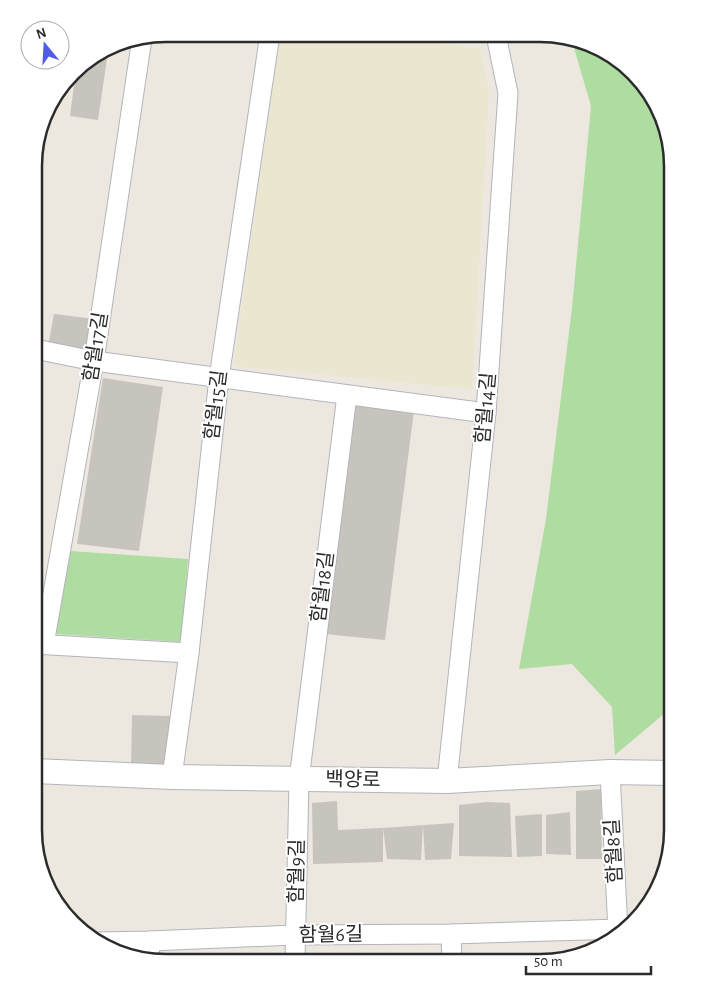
<svg xmlns="http://www.w3.org/2000/svg" width="706" height="996" font-family="'Alegreya Sans','Noto Sans KR',sans-serif">
<style>
.education{fill:#ebe6d0}
.green{fill:#afdca1}
.building{fill:#c7c4be}
.lines{fill:none;stroke-linecap:round;stroke-linejoin:round}
.minor-casing{stroke:#b3b4bd;stroke-width:21}
.tertiary-casing{stroke:#b3b4bd;stroke-width:26}
.path{stroke:#c8c8c8;stroke-width:3;stroke-dasharray:4 2.5;stroke-linecap:butt}
.minor{stroke:#fff;stroke-width:19}
.tertiary{stroke:#fff;stroke-width:24}
.labels{text-anchor:middle;dominant-baseline:central;stroke-width:4;stroke-linejoin:round;paint-order:stroke}
.street-label{font-size:20px;fill:#2b2b2b;stroke:#fff}
.rim{fill:none;stroke:#2b2b2b;stroke-width:2.5}
</style>
<rect width="100%" height="100%" fill="#ece8df"/>
<polygon class="education" points="279,34 344,34 480,48 489,92 472,389 234,366"/>
<g class="green">
<polygon points="572,41 620,61 659,108 672,166 672,707 615,755 612,707 572,664 519,669 546,519 572,308 591,106"/>
<polygon points="70,551 188,559 182,642 55,634"/>
</g>
<g class="building">
<polygon points="95,57 107,59 98,120 70,116 76,70 79,67"/>
<polygon points="54,314 95,319 89,352 48,347"/>
<polygon points="103,378 163,387 139,551 77,544"/>
<polygon points="353,403 414,410 385,640 325,634"/>
<polygon points="132,715 170,716 167,770 131,767"/>
<polygon points="601,789 602,859 576,859 576,791"/>
<polygon points="337,801 338,830 383,828 383,862 313,864 312,803"/>
<polygon points="487,802 510,803 512,857 459,856 459,805"/>
<polygon points="570,812 571,855 546,854 546,815"/>
<polygon points="542,814 542,856 517,857 515,816"/>
<polygon points="454,823 451,859 425,860 423,825 421,860 387,859 383,828"/>
</g>
<g class="lines">
<g class="minor-casing">
<g id="minor">
<polyline points="35,349 94,361 486,413"/>
<polyline points="34,644 189,653"/>
<polyline points="44,644 94,361 142,38"/>
<polyline points="610,772 618,931"/>
<polyline points="172,777 189,653 219,378 270,34"/>
<polyline points="447,781 486,413 508,93 496,35"/>
<polyline points="451,934 452,962"/>
<polyline points="98,942 150,941 295,935 451,934 621,929"/>
<polyline points="149,961 150,941"/>
<polyline points="295,962 299,780 347,395"/>
</g>
</g>
<g class="tertiary-casing">
<polyline id="tertiary" points="34,771 172,777 447,781 610,772 672,773"/>
</g>
<polyline class="path" points="667,754 672,683"/>
<use href="#minor" class="minor"/>
<use href="#tertiary" class="tertiary"/>
</g>
<g class="labels">
<g class="street-label">
<text transform="translate(96 347) rotate(-81)">함월17길</text>
<text transform="translate(216 405) rotate(-83)">함월15길</text>
<text transform="translate(486 408) rotate(-85)">함월14길</text>
<text transform="translate(323 587) rotate(-83)">함월18길</text>
<text transform="translate(353 780) rotate(1)">백양로</text>
<text transform="translate(614 851) rotate(-93)">함월8길</text>
<text transform="translate(297 871) rotate(-89)">함월9길</text>
<text transform="translate(331 935) rotate(-1)">함월6길</text>
</g>
</g>
<path d="M0 0H706V996H0ZM166 42H540A124 124 0 0 1 664 166V830A124 124 0 0 1 540 954H166A124 124 0 0 1 42 830V166A124 124 0 0 1 166 42Z" fill="#fff" fill-rule="evenodd"/>
<path class="rim" d="M166 42H540A124 124 0 0 1 664 166V830A124 124 0 0 1 540 954H166A124 124 0 0 1 42 830V166A124 124 0 0 1 166 42Z"/>
<g transform="translate(45 45) rotate(342)"><circle r="24" fill="#ffffff" stroke="#aaaaaa"/>
<path d="M0-4L9 19L0 12L-9 19Z" fill="#505be8"/>
<text y="-8" font-size="14" font-weight="bold" text-anchor="middle" fill="#2b2b2b">N</text>
</g>
<path d="M526 966v8h125v-8" fill="none" stroke="#2b2b2b" stroke-width="2.5"/>
<text x="534" y="966" font-size="15" fill="#2b2b2b" stroke="#ffffff" stroke-width="4" paint-order="stroke">50 m</text>
</svg>
